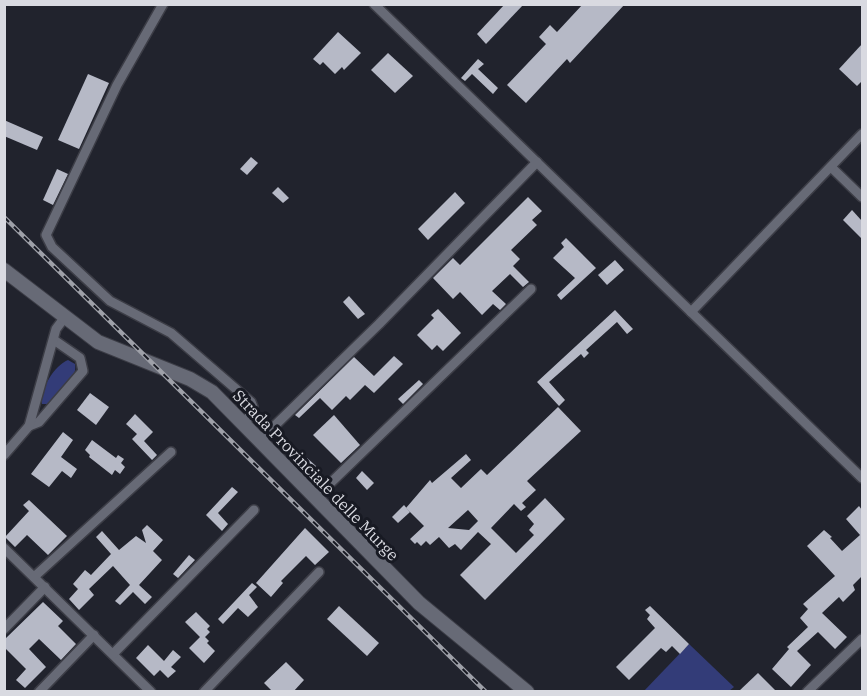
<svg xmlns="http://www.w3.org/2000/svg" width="867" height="696" font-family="'IBM Plex Serif',serif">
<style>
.green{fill:#333c78}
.building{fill:#b6b9c6;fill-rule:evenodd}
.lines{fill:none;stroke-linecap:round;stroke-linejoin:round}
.minor-casing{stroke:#3c3d46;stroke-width:12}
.secondary-casing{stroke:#3c3d46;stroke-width:16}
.minor{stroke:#676a76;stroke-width:9}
.secondary{stroke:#676a76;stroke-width:14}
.rail-casing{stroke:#9ea0a8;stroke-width:4.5}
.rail{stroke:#181a23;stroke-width:2;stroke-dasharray:7;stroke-linecap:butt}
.labels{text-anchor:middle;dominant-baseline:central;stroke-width:6;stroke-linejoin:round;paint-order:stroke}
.street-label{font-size:16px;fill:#d9dae1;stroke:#181a23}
</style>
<rect width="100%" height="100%" fill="#21232d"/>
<g class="green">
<path d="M68 360 75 364C78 380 58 394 47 404H42C40 389 54 366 68 360Z"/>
<polygon points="689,644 734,687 729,691 643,692"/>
</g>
<g class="building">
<polygon points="505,4 524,4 486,44 477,34"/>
<polygon points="583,4 625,4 570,63 567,59 526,103 507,85 546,44 539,37 550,25 557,32"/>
<polygon points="338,32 361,53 344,70 342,67 335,74 323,62 320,65 313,59"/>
<polygon points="862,44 862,81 857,86 839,69"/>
<polygon points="388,53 413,76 395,93 371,70"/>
<polygon points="478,59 484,64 478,69 498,88 493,94 472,74 465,81 461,78"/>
<polygon points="88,74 109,83 79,149 58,140"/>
<polygon points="4,120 43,137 37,150 4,136"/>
<polygon points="251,157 258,163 247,175 240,169"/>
<polygon points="57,169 68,174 53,205 43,200"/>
<polygon points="278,187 289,198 283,203 272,193"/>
<polygon points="455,192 465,203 428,240 418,229"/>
<polygon points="528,197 542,211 532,220 537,225 511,250 520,259 513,266 529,282 523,287 510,274 492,291 506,304 500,310 493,304 482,315 460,292 453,299 433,278 453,258 460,265"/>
<polygon points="852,210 862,221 862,239 843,220"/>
<polygon points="566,238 596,268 561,300 557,295 575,278 553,258 564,247 561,243"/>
<polygon points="615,260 624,270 607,285 598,275"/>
<polygon points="349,296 365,314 358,319 343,302"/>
<polygon points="438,309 461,333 443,351 437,345 432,350 417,335 434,318 431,315"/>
<polygon points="615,310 633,329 627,334 617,322 586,350 589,353 584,358 581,354 549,382 565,400 559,406 537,382"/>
<polygon points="394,356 403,364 374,393 365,385 350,400 346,396 332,410 320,398 299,418 295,415 354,357 374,376"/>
<polygon points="419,380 423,384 403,404 398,399"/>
<polygon points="90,393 109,407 96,425 77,410"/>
<path d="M558 407 581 431 527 481 536 490 522 503 526 507 521 511 514 504 491 528 516 553 534 535 529 530 534 524 527 516 545 498 565 519 485 600 460 575 491 544 478 532 461 550 455 544 449 548 439 537 430 545 426 541 421 546 417 542 415 544 410 539 424 526 406 508 430 480 432 483 466 454 471 460 451 478 461 488 481 469 487 475ZM468 510 478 521 469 530 448 528Z"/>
<polygon points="135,414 153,432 144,441 157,455 152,460 132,439 137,434 126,424"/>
<polygon points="334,415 360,445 341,463 313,435"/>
<polygon points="63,432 73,440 61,457 77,469 71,478 62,471 49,487 31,474"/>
<polygon points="92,440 116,458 118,455 124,459 121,463 125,467 120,474 115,470 112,475 89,457 90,455 85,450"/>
<polygon points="307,458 316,466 308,474 300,466"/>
<polygon points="362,471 374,483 367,490 356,478"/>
<polygon points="232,487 238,492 218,513 228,524 222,531 206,515"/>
<polygon points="29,500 67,536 48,555 27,535 15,547 5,537 29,511 23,505"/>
<polygon points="404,505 410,512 398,523 392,517"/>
<polygon points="859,506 862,510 862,576 853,585 855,590 843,602 839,597 822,613 847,637 835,649 818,632 797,651 811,665 791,687 772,669 789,649 787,647 808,627 800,618 808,609 803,604 835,576 807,546 824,530 832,537 830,538 842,551 860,535 846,519"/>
<polygon points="147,525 163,540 153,551 162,560 139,585 152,597 145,604 133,592 120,605 115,601 130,585 113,566 89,589 94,595 79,610 69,599 78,589 73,584 85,570 91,575 111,554 96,537 102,531 119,550 136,536 146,543 142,530"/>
<polygon points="305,528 329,552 315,565 306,556 281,581 283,583 271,597 256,583"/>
<polygon points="189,555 195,560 178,578 173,574"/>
<polygon points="252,583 257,587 249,595 258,607 248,617 238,608 223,624 218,619"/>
<polygon points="43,602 63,621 58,626 76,644 61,660 39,639 29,649 46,667 25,688 16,680 26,669 4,647 4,640"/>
<polygon points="339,606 379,643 367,656 327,619"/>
<polygon points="650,606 689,644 680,654 672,646 666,652 661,648 629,680 616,667 655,628 647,619 650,615 645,610"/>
<polygon points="196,612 210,626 207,629 210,632 205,637 209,641 207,643 215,651 204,663 189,648 200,637 185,622"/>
<polygon points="148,645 164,661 173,650 181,657 171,667 176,671 168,678 160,670 154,676 136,658"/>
<polygon points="286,662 304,680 293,692 273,692 264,683"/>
<polygon points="758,673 777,692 738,692"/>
</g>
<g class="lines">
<g class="minor-casing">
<g id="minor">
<polyline points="163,4 117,85 46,235 52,247 110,301 171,333 251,402 253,407 245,425"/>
<polyline points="374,4 862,478"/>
<polyline points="831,167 862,197"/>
<polyline points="691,312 862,134"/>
<polyline points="29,426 39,422 83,371 80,358 54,340"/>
<polyline points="260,440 379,324 537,162"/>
<polyline points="4,455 29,426 56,329 65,317"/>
<polyline points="315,498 531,289"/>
<polyline points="4,548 151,692"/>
<polyline points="34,577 171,452"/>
<polyline points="4,629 45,587"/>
<polyline points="113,654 254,510"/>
<polyline points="39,692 94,635"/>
<polyline points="204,692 319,572"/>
<polyline points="807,692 862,639"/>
</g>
</g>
<g class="secondary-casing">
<polyline id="secondary" points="4,270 98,342 190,379 212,392 419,603 527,692"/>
</g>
<use href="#minor" class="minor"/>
<use href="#secondary" class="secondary"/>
<g class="rail-casing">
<polyline id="rail" points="4,217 486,692"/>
</g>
<use href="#rail" class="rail"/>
</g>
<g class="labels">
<g class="street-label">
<text transform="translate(316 475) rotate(46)">Strada Provinciale delle Murge</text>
</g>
</g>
<rect width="867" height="696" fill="none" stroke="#d9dae1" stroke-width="12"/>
</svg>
